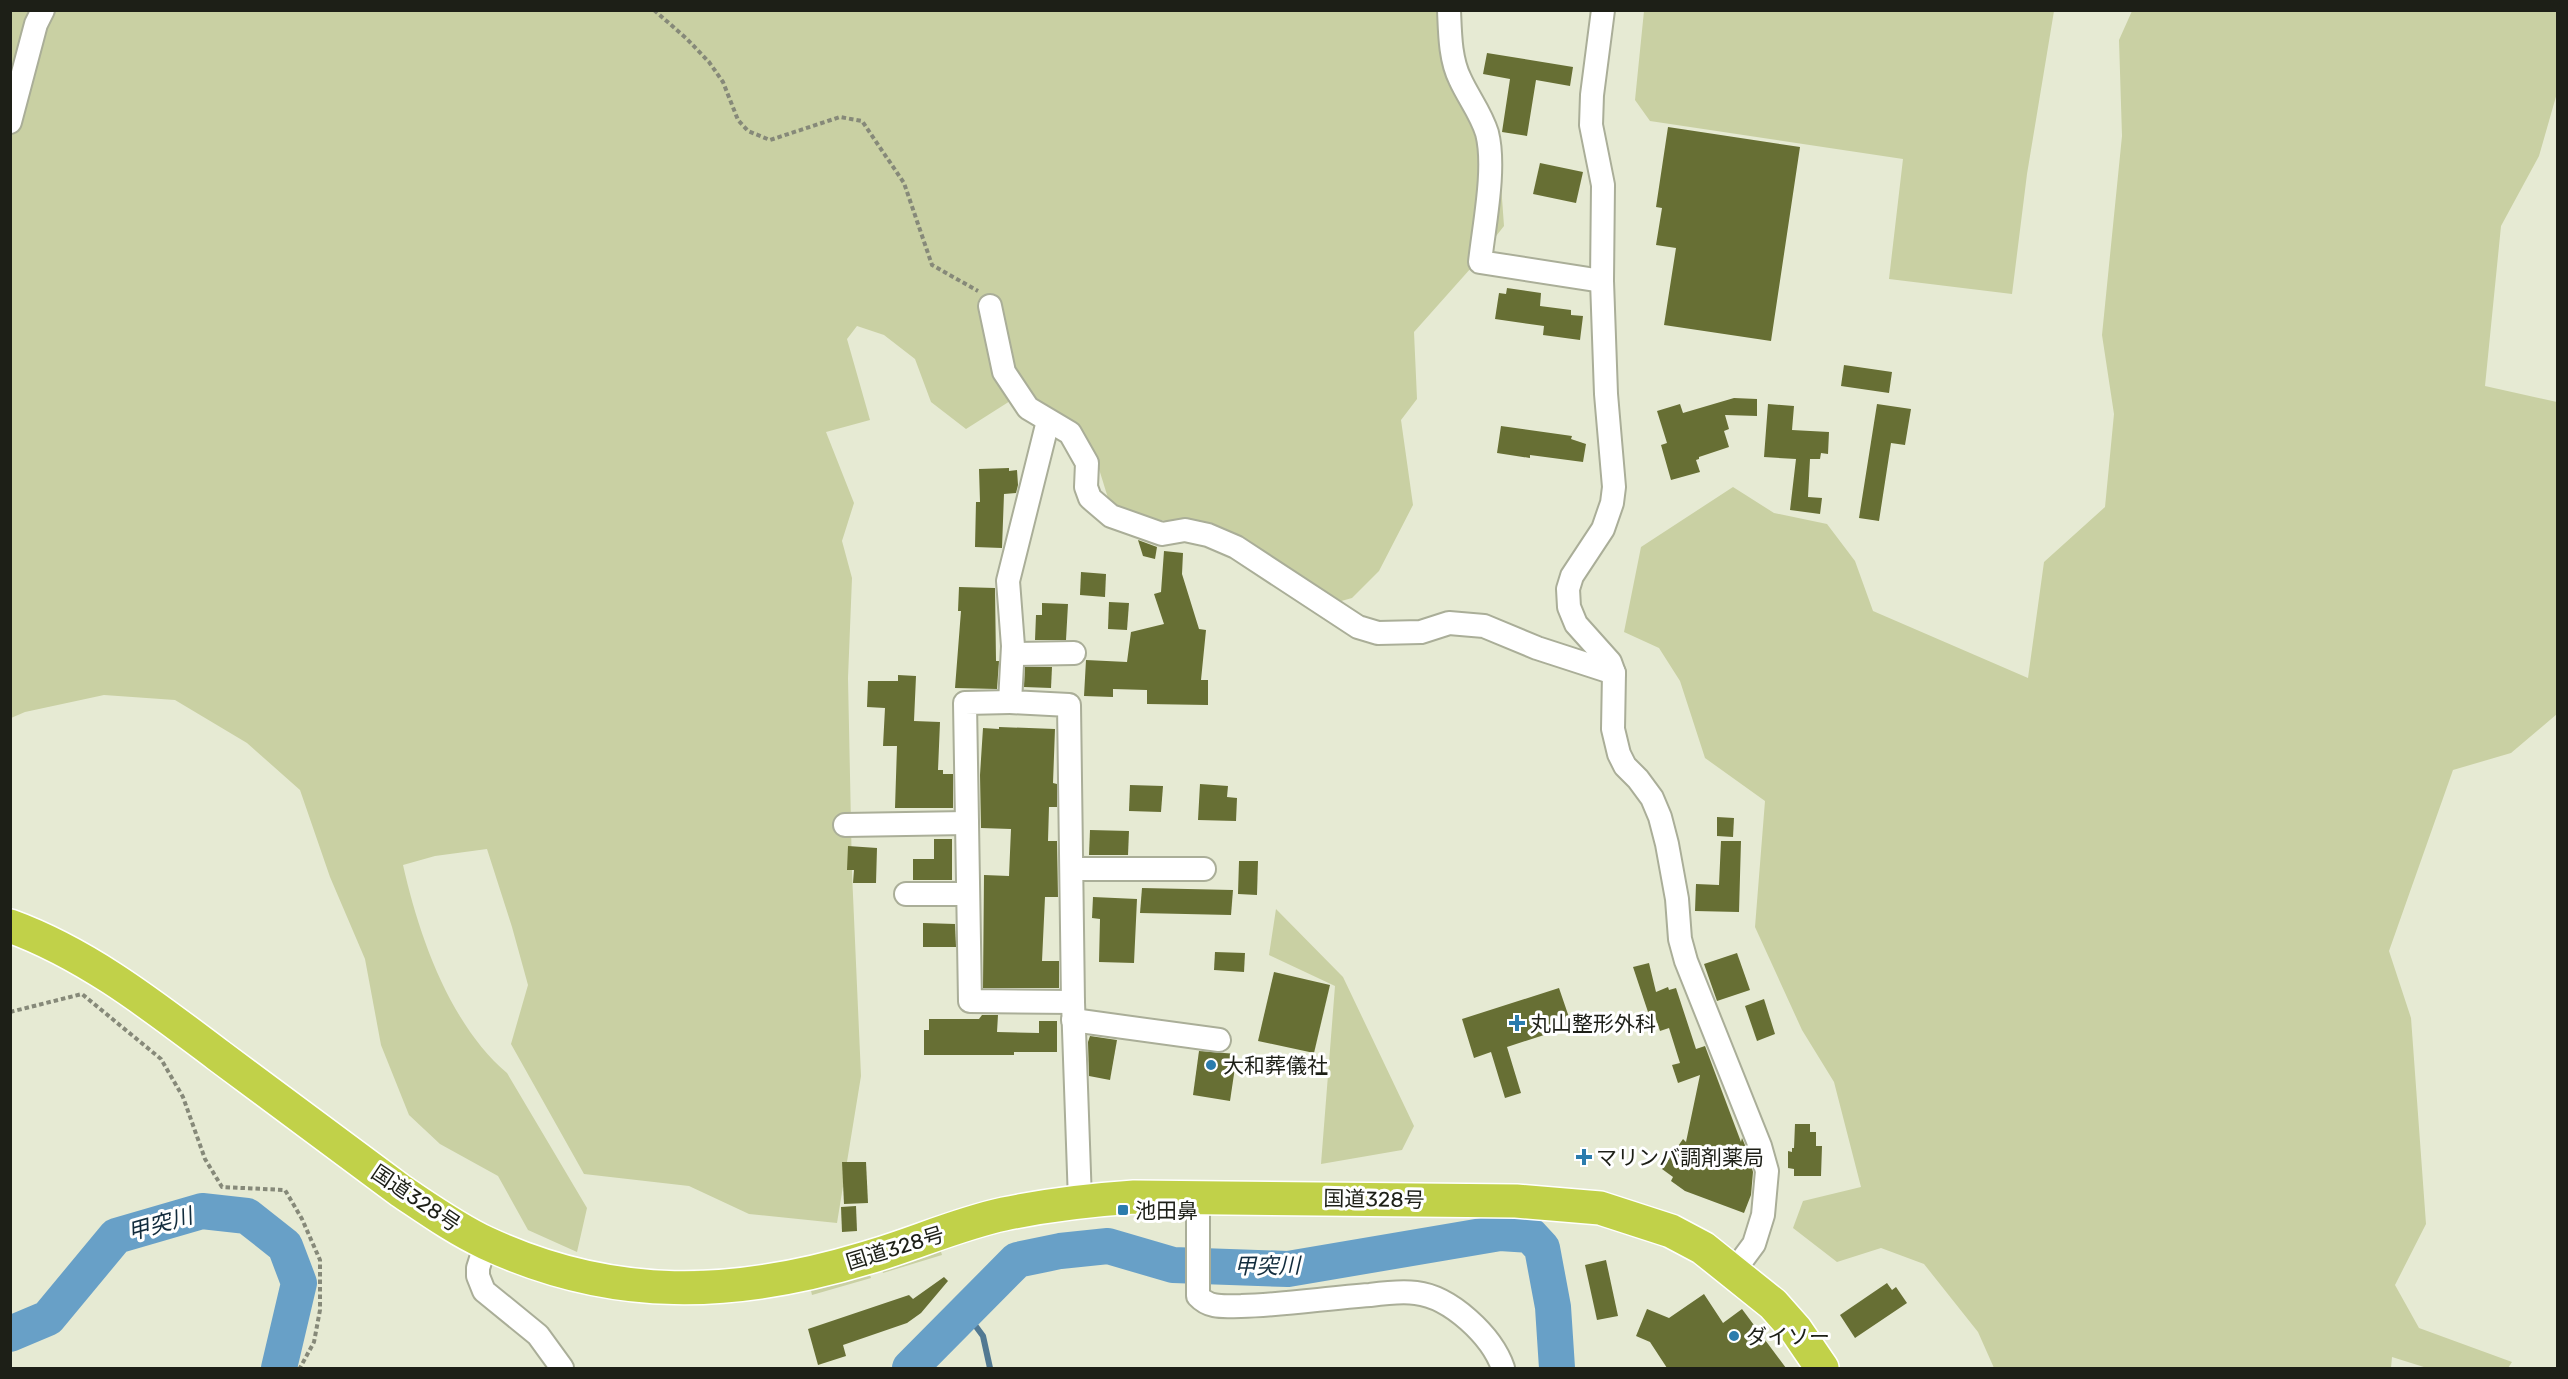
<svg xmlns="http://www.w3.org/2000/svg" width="2568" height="1379" font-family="Rubik,'Noto Sans JP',sans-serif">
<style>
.green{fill:#c9d0a3}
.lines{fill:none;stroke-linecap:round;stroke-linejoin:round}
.stream{stroke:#527992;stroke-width:6}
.river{stroke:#68a0c7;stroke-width:36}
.building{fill:#676f34}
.street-casing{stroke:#aaae98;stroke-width:26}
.highway-casing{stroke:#fff;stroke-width:36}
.path{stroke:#868979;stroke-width:4;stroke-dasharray:4.5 3;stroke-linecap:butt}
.street{stroke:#fff;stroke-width:22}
.highway{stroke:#c1d149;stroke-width:33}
.poi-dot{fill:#2b7cad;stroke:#fff;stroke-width:2}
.labels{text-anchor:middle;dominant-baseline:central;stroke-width:6;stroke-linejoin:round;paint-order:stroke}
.poi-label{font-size:21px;fill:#1d1f17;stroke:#fff;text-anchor:start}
.street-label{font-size:21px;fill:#1d1f17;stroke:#fff}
.water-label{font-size:22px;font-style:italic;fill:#122c3d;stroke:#fff}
</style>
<rect width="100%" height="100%" fill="#e6ead3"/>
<g class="green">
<path d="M11 11H1450L1442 45 1497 129 1504 226 1471 268 1414 332 1417 399 1401 420 1413 505 1379 571 1352 598 1320 607 1177 523 1112 511 1095 456 1018 396 966 429 931 402 915 359 884 335 857 326 847 339 870 420 826 432 854 503 842 541 852 578 848 678 852 873 861 1076 837 1223 749 1214 689 1186 584 1174 511 1044 528 985 512 927 487 849 435 856 403 865C419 936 450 1025 507 1073L587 1208 577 1252 528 1230 498 1176 440 1144 409 1115 381 1045 365 959 330 877 300 790 247 743 175 700 104 695 25 712 11 718Z"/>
<polygon points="1644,11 2054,11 2027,174 2012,294 1889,279 1903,159 1650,121 1635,100"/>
<polygon points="2132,11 2557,11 2557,93 2539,156 2501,226 2485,386 2557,402 2557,714 2511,753 2453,770 2389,951 2411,1018 2426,1224 2395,1285 2419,1328 2512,1362 2508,1368 2427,1368 2392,1357 2391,1368 1994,1368 1978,1332 1924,1264 1881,1248 1837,1262 1793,1228 1803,1201 1861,1187 1834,1082 1802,1030 1755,927 1765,801 1705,758 1680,681 1659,648 1624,632 1641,547 1733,487 1774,513 1827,524 1855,561 1873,611 2028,678 2044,562 2105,507 2114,414 2102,335 2122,136 2119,40"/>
<polygon points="1276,909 1343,977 1414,1126 1402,1150 1321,1164 1335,986 1269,955"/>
<polygon points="940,1248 942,1255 883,1273 881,1267"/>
<polygon points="868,1269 871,1278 812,1295 810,1286"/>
</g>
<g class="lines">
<polyline class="stream" points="966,1313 983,1336 990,1368"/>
<g class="river">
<polyline points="10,1334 48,1318 116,1236 202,1211 247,1216 285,1246 299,1283 279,1368"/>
<polyline points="910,1368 1017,1260 1060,1251 1108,1246 1173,1265 1288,1269 1500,1233 1530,1235 1542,1248 1553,1307 1557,1368"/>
</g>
</g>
<g class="building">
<polygon points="1487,53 1573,67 1570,86 1536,80 1527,136 1502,132 1510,79 1483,74"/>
<polygon points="1668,127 1800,147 1771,341 1664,325 1676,248 1656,245 1662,208 1656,207"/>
<polygon points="1540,163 1583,172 1576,203 1533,194"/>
<polygon points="1507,288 1541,293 1540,306 1571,310 1571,315 1583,316 1580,340 1543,335 1544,326 1495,319 1499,293 1506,294"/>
<polygon points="1844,365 1892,372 1889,393 1841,386"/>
<polygon points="1734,398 1757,399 1757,416 1725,415 1729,429 1724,431 1729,447 1699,457 1699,459 1696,460 1700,472 1671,480 1661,445 1667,443 1657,411 1680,404 1683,413"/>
<polygon points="1768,404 1794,406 1792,430 1829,432 1828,454 1821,453 1820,459 1810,459 1808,497 1822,498 1820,514 1790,510 1796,459 1764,457"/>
<polygon points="1877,404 1911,409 1905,445 1891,443 1879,521 1859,518"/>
<polygon points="1501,426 1572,436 1571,439 1586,444 1583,462 1530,455 1530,458 1497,453"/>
<polygon points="1009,468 1009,471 1017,470 1018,485 1016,493 1004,494 1002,548 975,547 976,502 980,502 979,469"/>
<polygon points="1138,540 1157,547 1155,559 1143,556"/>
<polygon points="1164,551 1183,553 1182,574 1199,629 1206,630 1201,680 1208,680 1208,705 1147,704 1147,690 1113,689 1113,697 1084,696 1086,660 1127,662 1131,632 1164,624 1154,594 1161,592"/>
<polygon points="1081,572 1106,574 1105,597 1080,595"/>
<polygon points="959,587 995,588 996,661 999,661 997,689 955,688 961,611 958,611"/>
<polygon points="1109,602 1129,603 1127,630 1108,629"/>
<polygon points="1042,603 1068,604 1066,640 1035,640 1036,615 1042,615"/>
<polygon points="1025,667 1052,667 1051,688 1024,687"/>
<polygon points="898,675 916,676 914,721 940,722 938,770 943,770 943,774 953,774 953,808 895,808 897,746 883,746 885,708 867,707 868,681 898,681"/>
<polygon points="999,727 1055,729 1053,783 1057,784 1057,807 1049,807 1048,841 1057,841 1058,897 1045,897 1042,961 1059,961 1059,988 983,988 984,875 1009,876 1011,829 981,828 980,775 983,728 999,729"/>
<polygon points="1200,784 1228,786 1227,797 1237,798 1236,821 1198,820"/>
<polygon points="1130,785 1163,786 1161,812 1129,811"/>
<polygon points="1717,817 1734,818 1733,837 1717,836"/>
<polygon points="1090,830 1129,831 1128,855 1089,855"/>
<polygon points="934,839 952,839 952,880 913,880 913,859 934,859"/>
<polygon points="1721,841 1741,841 1739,912 1695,911 1696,884 1719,885"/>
<polygon points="848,846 877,848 876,883 853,883 854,870 847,870"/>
<polygon points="1239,861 1258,861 1257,895 1238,894"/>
<polygon points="1142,888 1233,890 1231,915 1140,913"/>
<polygon points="1093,897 1137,899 1134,963 1099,962 1100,919 1092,918"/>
<polygon points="923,923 955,924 956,947 923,947"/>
<polygon points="1215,952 1245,953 1244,972 1214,970"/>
<polygon points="1737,953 1750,990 1717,1001 1704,964"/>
<polygon points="1649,963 1656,992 1668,987 1669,990 1676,988 1696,1049 1705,1046 1741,1142 1742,1138 1747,1150 1753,1172 1751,1195 1744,1213 1685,1191 1671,1181 1673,1177 1662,1169 1683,1139 1686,1142 1700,1075 1678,1083 1672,1065 1680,1063 1669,1028 1660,1031 1655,1016 1650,1018 1633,967"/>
<polygon points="1274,972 1330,985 1314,1053 1258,1041"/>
<polygon points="1559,988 1572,1026 1507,1047 1521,1093 1505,1098 1491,1052 1474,1058 1462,1019"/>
<polygon points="1764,999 1775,1034 1757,1041 1745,1006"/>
<polygon points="982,1015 998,1015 997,1032 1039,1033 1039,1021 1057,1021 1057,1052 1014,1052 1014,1055 924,1055 924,1030 929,1030 929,1019 979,1019"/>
<polygon points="1090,1036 1117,1040 1110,1080 1089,1076 1088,1042"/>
<polygon points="1199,1051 1237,1054 1230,1101 1193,1095"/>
<polygon points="1795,1124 1810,1124 1810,1132 1816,1132 1816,1146 1822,1146 1821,1176 1794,1176 1794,1169 1788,1168 1788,1151 1792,1152 1792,1148 1794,1148"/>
<polygon points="842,1162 866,1162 868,1203 844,1204"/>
<polygon points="856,1206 857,1231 842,1232 841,1207"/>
<polygon points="1606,1260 1618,1316 1597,1320 1585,1265"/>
<polygon points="944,1277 948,1281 921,1313 907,1323 843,1345 846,1356 818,1365 808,1329 909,1295 913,1299"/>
<polygon points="1887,1283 1892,1290 1896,1287 1907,1303 1855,1338 1840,1315"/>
<polygon points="1704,1294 1723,1323 1742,1309 1786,1368 1667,1368 1650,1342 1636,1336 1647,1309 1669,1318"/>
</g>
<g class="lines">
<g class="street-casing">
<g id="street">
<path d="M1449 10C1450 33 1450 59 1460 79 1468 97 1481 113 1487 133 1496 168 1484 225 1480 262L1602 281"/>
<polyline points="1603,10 1592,95 1591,125 1603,185 1602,281 1606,394 1614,487 1612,503 1603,529 1572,576 1568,589 1569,607 1576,624 1610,662 1614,673 1613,729 1619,754 1625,766 1638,779 1652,798 1660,817 1667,844 1677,899 1680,939 1686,961 1760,1146 1767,1171 1763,1215 1754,1244 1734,1271"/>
<polyline points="10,122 36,24 43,10"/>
<polyline points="990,306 1004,372 1028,408 1070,433 1087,463 1086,487 1090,498 1111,516 1162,534 1185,530 1208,535 1236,547 1358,627 1378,633 1421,632 1449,623 1484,626 1537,648 1614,673"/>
<polyline points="1048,421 1008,581 1013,646 1010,702 1069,705 1073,1002 1080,1201"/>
<polyline points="1013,654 1074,653"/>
<polyline points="1010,702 965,703 970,1001 1073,1002"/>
<polyline points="845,825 967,823"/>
<polyline points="1073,869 1204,869"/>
<polyline points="906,894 968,894"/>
<polyline points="1073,1020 1219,1040"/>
<path d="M1198 1197V1296C1210 1309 1225 1306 1241 1306 1284 1305 1327 1298 1370 1295 1385 1293 1401 1291 1416 1293 1451 1297 1492 1336 1503 1368"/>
<polyline points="486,1243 478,1268 478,1276 484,1291 538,1335 562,1368"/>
</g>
</g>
<g class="highway-casing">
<path id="highway" d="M10 926C87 954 153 1006 218 1055 279 1100 340 1146 401 1191 428 1209 456 1229 486 1243 613 1302 734 1298 866 1258 912 1245 957 1224 1004 1214 1047 1205 1090 1200 1134 1197L1516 1201 1600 1208 1671 1231 1703 1248 1773 1304 1796 1330 1822 1368"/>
</g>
<g class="path">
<polyline points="654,10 687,39 709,62 723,82 738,120 748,131 770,140 840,117 862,121 904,183 932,265 978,291"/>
<polyline points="10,1012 82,994 161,1059 183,1097 205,1159 222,1187 285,1190 302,1219 320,1260 320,1310 314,1342 300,1368"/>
</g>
<use href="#street" class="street"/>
<use href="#highway" class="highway"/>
</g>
<g class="poi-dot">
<path d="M1514 1014h6v6h6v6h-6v6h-6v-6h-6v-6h6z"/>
<circle cx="1211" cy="1065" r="6"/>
<path d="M1581 1148h6v6h6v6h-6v6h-6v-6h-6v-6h6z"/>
<rect x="1117" y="1204" width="12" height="12" rx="3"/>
<circle cx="1734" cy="1336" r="6"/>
</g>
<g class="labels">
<g class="poi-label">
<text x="1530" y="1023">丸山整形外科</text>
<text x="1223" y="1065">大和葬儀社</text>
<text x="1596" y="1157">マリンバ調剤薬局</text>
<text x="1135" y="1210">池田鼻</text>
<text x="1746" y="1336">ダイソー</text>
</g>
<g class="street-label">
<text transform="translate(416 1198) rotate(34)">国道328号</text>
<text transform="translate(1374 1199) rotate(1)">国道328号</text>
<text transform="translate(895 1248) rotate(-17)">国道328号</text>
</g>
<g class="water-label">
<text transform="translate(160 1224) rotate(-16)">甲突川</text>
<text transform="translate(1267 1266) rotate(-1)">甲突川</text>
</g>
</g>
<rect width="2568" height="1379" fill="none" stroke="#1d1f17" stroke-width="24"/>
</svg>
